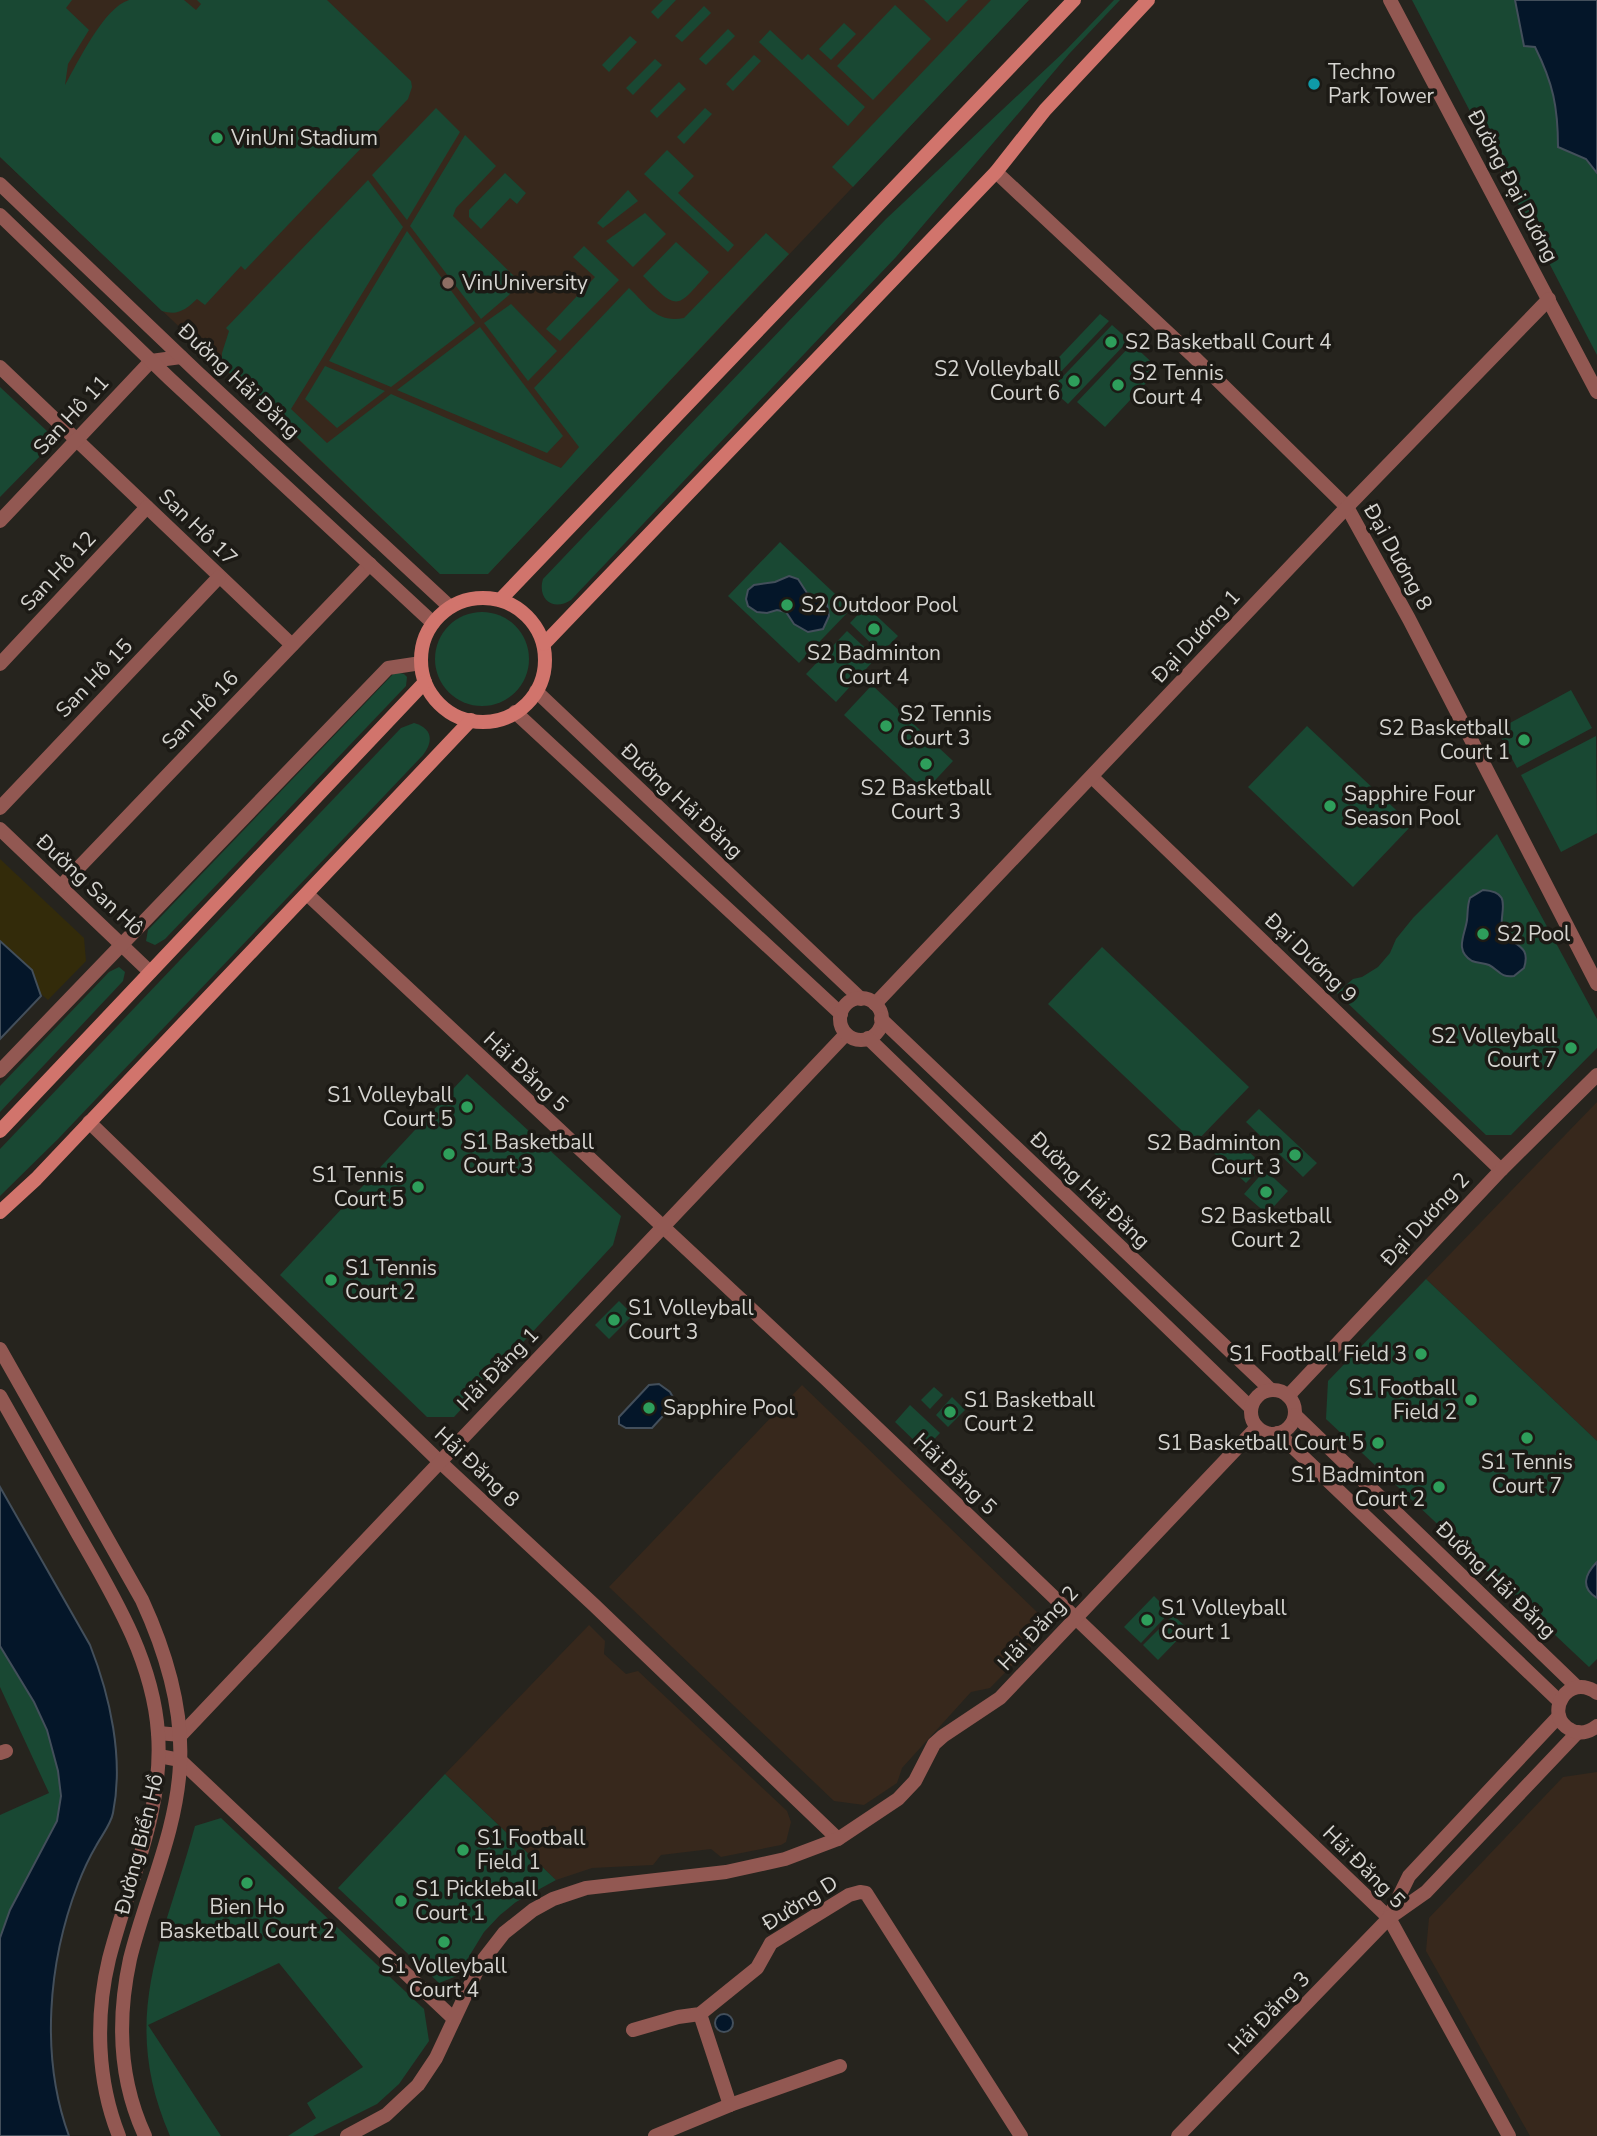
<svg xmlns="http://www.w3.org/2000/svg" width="1597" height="2136" font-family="'Nunito Sans',sans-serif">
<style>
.education{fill:#37281c}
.green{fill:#194833}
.sand{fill:#332b0a}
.water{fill:#041629;stroke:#434f5b;stroke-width:2}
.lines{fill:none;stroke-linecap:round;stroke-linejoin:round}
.minor{stroke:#925852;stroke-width:14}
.tertiary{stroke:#925852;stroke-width:14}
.secondary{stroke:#d1746c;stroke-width:14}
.culture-dot{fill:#0f9aa8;stroke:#1c1a15;stroke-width:2.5}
.leisure-dot{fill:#2e9e5b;stroke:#1c1a15;stroke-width:2.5}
.education-dot{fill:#8d6e63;stroke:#1c1a15;stroke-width:2.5}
.labels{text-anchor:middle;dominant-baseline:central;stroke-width:7;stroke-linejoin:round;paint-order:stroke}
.poi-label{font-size:21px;fill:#d5d4d0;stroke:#1c1a15;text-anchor:start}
.street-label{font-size:21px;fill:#d5d4d0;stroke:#1c1a15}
</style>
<rect width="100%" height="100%" fill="#26241e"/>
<g class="education">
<polygon points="0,0 1029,0 488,574 440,574 0,157"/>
<polygon points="1597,1102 1597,1441 1426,1279"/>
<polygon points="802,1385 1038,1613 1037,1640 990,1688 971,1692 902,1768 897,1783 864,1805 834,1801 609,1587"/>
<polygon points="589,1625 605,1641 604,1654 626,1674 638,1671 787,1811 791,1822 786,1842 781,1845 721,1857 711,1849 661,1855 653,1865 592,1868 556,1880 445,1774"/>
<polygon points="1597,1772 1597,2136 1530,2136 1426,1951 1429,1918 1563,1777"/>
</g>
<g class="green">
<path d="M0 0H72L66 8 89 30 68 64 65 85C77 64 104 7 129 0 143 0 169 0 184 0L196 10 201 4 197 0H327L411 81 412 87 408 99 245 270 241 266 205 305 197 299C186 309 179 316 162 311L0 157Z"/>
<polygon points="663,0 676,0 658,19 651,12"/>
<polygon points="924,0 968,0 947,22"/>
<polygon points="991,0 1029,0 853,187 832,167"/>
<path d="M1114 0H1120L1069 54 896 257 571 600C553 612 537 599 543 579L886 219 1065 51Z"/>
<polygon points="1412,0 1597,0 1597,355"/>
<polygon points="895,5 931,39 873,100 837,66"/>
<polygon points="704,6 711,13 682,42 675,36"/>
<polygon points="844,23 856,34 831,60 819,49"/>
<polygon points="728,29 735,36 706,65 699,59"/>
<polygon points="770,30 802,60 808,54 865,107 848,126 759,42"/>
<polygon points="630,36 637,42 609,72 602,65"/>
<polygon points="754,55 761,61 733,91 726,84"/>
<polygon points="655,59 662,65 633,95 626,88"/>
<polygon points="679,82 686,89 657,118 650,111"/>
<polygon points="436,108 460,132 407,220 372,175"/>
<polygon points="705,108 712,114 684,144 677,137"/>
<polygon points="465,135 496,166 456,208 453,216 520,282 509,295 481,319 410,226"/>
<polygon points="667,150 694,176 678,193 734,245 728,252 644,174"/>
<polygon points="505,173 526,193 517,204 510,198 481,229 469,217 469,210"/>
<path d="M368 180 403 227 291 409 327 443 391 394 561 468 579 447 534 388 629 288C648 306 656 323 684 318L766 233 789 254 488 574H440L222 366V353L229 331 226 328Z"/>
<polygon points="628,190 638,201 603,228 597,223"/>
<polygon points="645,213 666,234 633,267 606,241"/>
<polygon points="407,231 475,323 391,387 329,361"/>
<path d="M676 242 709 272C676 309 679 312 643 276Z"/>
<polygon points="584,246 619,280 560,341 546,329 595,277 573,257"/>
<polygon points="511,304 557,351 528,381 484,323"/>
<polygon points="1100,314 1109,321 1053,380 1045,372"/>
<polygon points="1112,325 1129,340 1068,404 1051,389"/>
<polygon points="480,327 563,436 547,453 397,390"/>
<polygon points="1132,344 1159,369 1105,427 1077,402"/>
<polygon points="325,366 385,391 337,428 305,399"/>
<polygon points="0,387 48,432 46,450 0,497"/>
<polygon points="780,542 851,609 799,663 728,596"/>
<polygon points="866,606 898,636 881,653 850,623"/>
<circle cx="482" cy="659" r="47"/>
<polygon points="847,631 876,658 836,702 806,674"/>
<polygon points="395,672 404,674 407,677 406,686 165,939 155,945 146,941 148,930"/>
<polygon points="872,685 953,761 925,791 844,715"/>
<polygon points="1571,690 1592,728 1517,768 1497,730"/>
<path d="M414 723C432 728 434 741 423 755L58 1139 0 1196V1149L401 728Z"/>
<polygon points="1307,726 1412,825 1353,887 1248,787"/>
<polygon points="1596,736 1597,833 1561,852 1521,775"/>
<polygon points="1497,834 1597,1019 1597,1048 1511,1135 1486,1135 1337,993 1353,979 1362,977 1378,967 1390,953 1396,939 1413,918"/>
<polygon points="1102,947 1249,1087 1195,1143 1048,1004"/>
<polygon points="119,967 125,972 123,981 0,1112 0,1086 109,972"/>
<polygon points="467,1074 621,1216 613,1245 454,1417 427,1417 280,1275"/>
<polygon points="1259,1109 1317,1163 1303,1177 1246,1122"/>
<polygon points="1231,1135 1263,1165 1246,1183 1214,1153"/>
<polygon points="1265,1170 1288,1191 1267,1214 1244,1194"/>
<polygon points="1426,1279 1597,1441 1597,1659 1589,1667 1326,1419 1328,1381"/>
<polygon points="619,1301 633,1315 609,1339 595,1325"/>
<polygon points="934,1387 943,1395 930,1409 921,1400"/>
<polygon points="952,1397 965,1410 948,1427 936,1415"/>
<polygon points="910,1405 940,1433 924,1450 895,1422"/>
<polygon points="1154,1596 1170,1612 1141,1643 1124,1627"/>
<polygon points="1173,1615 1188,1629 1158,1660 1143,1645"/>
<path d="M0 1646C29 1691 76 1765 57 1821 54 1831 47 1841 42 1850 27 1879 12 1907 0 1938V1815L49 1793 0 1687Z"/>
<polygon points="445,1774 556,1880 516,1902 500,1915 484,1932 457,1976 439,1983 338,1888"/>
<path d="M221 1818 424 2009 429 2041 399 2084 377 2104 313 2136H288L316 2118 307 2103 363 2067 279 1963 148 2025 221 2136H170C118 2016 164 1941 195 1826Z"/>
</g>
<polygon class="sand" points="0,859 84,938 86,961 48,1000 39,992 32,970 0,941"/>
<g class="water">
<path d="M1515 0H1597V173L1586 159 1558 147C1558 107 1553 83 1535 47L1524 46Z"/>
<polygon points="789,576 798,579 807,593 821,598 827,604 829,616 823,629 808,632 794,624 786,612 777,610 767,613 757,612 748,606 746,599 748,590 754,585 775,582"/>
<path d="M1483 890C1514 892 1499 911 1502 930 1511 947 1532 943 1524 968L1514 976C1500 978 1499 970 1489 965 1484 963 1477 963 1472 961 1454 950 1465 935 1467 920 1468 912 1467 906 1470 898Z"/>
<polygon points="0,941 32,970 41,996 0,1039"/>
<polygon points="659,1384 670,1392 674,1399 673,1405 652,1428 626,1428 619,1424 619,1417 649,1385"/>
<path d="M0 1487 90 1645C110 1696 124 1758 113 1813 111 1824 102 1835 96 1846 89 1858 83 1871 78 1884 48 1962 40 2057 69 2136H0V1938L10 1910 57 1821 61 1796 58 1771 47 1730 34 1702 0 1646Z"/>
<path d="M1597 1562V1598C1580 1588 1585 1574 1597 1562Z"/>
<circle cx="724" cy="2023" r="9"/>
</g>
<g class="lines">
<g class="minor">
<polyline points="1390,0 1597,392"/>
<polyline points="996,172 1194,357 1347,507 1409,619 1597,984"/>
<polyline points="0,367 292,645"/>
<polyline points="0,521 151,361 181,357"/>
<polyline points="0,664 147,507"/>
<polyline points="1092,777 1501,1170"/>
<polyline points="0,808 219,577"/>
<polyline points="0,829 150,972"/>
<polyline points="61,886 370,564"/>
<polyline points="307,894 826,1379 1389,1918 1509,2136"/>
<polyline points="875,1004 1347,507 1549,299"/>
<polyline points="0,1071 388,668 421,663"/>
<polyline points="89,1122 439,1461 594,1605 838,1839"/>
<polyline points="1288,1396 1501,1170 1597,1075"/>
<polyline points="158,1733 181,1735 846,1034"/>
<polyline points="0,1753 6,1751"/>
<polyline points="159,1756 180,1760 454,2019"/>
<polyline points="1389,1917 1409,1876 1559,1716"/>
<polyline points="700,2014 730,2105"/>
<polyline points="633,2030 678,2017 700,2014 757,1968 771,1943 849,1895 860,1892 866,1893 1021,2136"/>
<polyline points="347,2136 386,2115 418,2085 436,2058 480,1964 504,1933 533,1910 553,1899 586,1888 726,1872 785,1859 838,1839 898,1799 915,1781 934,1744 943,1736 1000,1698 1257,1427"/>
<polyline points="655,2136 730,2105 840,2066"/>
<polyline points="1178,2136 1389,1918 1426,1892 1578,1732"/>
</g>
<g class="tertiary">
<polyline points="0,184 197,372 450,607"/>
<polyline points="0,215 170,379 433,623"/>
<polyline points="536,691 861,999"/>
<polyline points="515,712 841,1014"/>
<circle cx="861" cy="1019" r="21"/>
<polyline points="881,1019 1271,1390"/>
<polyline points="868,1038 1251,1408"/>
<path d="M0 1349 142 1600C165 1650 183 1709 180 1764 177 1832 146 1894 130 1959 117 2019 119 2080 145 2136"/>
<circle cx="1273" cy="1412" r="22"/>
<path d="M0 1396C26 1442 52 1488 78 1534 113 1595 153 1660 158 1733 164 1812 128 1884 109 1959 95 2017 97 2081 119 2136"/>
<polyline points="1295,1415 1577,1687"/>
<polyline points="1278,1433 1559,1701"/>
<path d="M1597 1693C1568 1671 1542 1715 1571 1730 1580 1735 1589 1732 1597 1726"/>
</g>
<g class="secondary">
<circle cx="483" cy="660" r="62"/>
<polyline points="500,600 1074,0"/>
<polyline points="544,644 996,172 1045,110 1148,0"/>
<polyline points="0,1131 425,682"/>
<polyline points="0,1212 36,1179 471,720"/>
</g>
</g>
<circle class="culture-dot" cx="1314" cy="84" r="7"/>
<g class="leisure-dot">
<circle cx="217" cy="138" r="7"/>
<circle cx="1111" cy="342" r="7"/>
<circle cx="1074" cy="381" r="7"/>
<circle cx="1118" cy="385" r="7"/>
<circle cx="787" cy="605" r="7"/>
<circle cx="874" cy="629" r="7"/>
<circle cx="886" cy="726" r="7"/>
<circle cx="1524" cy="740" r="7"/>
<circle cx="926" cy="764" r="7"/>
<circle cx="1330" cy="806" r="7"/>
<circle cx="1483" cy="934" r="7"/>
<circle cx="1571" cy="1048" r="7"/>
<circle cx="467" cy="1107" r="7"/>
<circle cx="449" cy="1154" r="7"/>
<circle cx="1295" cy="1155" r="7"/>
<circle cx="418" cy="1187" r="7"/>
<circle cx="1266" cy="1192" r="7"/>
<circle cx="331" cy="1280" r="7"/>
<circle cx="614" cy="1320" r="7"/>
<circle cx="1421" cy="1354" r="7"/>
<circle cx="1471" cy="1400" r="7"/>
<circle cx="649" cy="1408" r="7"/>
<circle cx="950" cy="1412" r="7"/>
<circle cx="1527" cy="1438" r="7"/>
<circle cx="1378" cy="1443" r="7"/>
<circle cx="1439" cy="1487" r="7"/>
<circle cx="1147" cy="1620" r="7"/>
<circle cx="463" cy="1850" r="7"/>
<circle cx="247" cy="1883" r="7"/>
<circle cx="401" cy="1901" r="7"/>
<circle cx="444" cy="1942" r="7"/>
</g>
<circle class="education-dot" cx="448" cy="283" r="7"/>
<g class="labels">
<g class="poi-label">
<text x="1328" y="72">Techno<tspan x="1328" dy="24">Park Tower</tspan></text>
<text x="231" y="138">VinUni Stadium</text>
<text x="462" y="283">VinUniversity</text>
<text x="1125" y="342">S2 Basketball Court 4</text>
<text x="1060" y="369" text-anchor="end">S2 Volleyball<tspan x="1060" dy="24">Court 6</tspan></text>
<text x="1132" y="373">S2 Tennis<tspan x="1132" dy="24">Court 4</tspan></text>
<text x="801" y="605">S2 Outdoor Pool</text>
<text x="874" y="653" text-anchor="middle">S2 Badminton<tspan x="874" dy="24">Court 4</tspan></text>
<text x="900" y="714">S2 Tennis<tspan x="900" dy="24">Court 3</tspan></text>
<text x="1510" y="728" text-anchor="end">S2 Basketball<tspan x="1510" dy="24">Court 1</tspan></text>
<text x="926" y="788" text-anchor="middle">S2 Basketball<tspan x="926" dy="24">Court 3</tspan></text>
<text x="1344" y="794">Sapphire Four<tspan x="1344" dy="24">Season Pool</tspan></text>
<text x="1497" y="934">S2 Pool</text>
<text x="1557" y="1036" text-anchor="end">S2 Volleyball<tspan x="1557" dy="24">Court 7</tspan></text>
<text x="453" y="1095" text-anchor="end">S1 Volleyball<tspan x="453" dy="24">Court 5</tspan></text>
<text x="463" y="1142">S1 Basketball<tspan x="463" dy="24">Court 3</tspan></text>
<text x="1281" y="1143" text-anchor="end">S2 Badminton<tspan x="1281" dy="24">Court 3</tspan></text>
<text x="404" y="1175" text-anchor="end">S1 Tennis<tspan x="404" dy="24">Court 5</tspan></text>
<text x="1266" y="1216" text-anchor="middle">S2 Basketball<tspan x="1266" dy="24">Court 2</tspan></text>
<text x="345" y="1268">S1 Tennis<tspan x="345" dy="24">Court 2</tspan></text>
<text x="628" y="1308">S1 Volleyball<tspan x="628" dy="24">Court 3</tspan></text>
<text x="1407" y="1354" text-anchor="end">S1 Football Field 3</text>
<text x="1457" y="1388" text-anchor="end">S1 Football<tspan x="1457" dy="24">Field 2</tspan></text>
<text x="964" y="1400">S1 Basketball<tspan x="964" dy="24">Court 2</tspan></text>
<text x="663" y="1408">Sapphire Pool</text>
<text x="1364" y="1443" text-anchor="end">S1 Basketball Court 5</text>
<text x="1527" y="1462" text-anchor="middle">S1 Tennis<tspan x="1527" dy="24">Court 7</tspan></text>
<text x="1425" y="1475" text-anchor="end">S1 Badminton<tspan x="1425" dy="24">Court 2</tspan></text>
<text x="1161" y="1608">S1 Volleyball<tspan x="1161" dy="24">Court 1</tspan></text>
<text x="477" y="1838">S1 Football<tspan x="477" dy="24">Field 1</tspan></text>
<text x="415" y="1889">S1 Pickleball<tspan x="415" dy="24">Court 1</tspan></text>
<text x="247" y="1907" text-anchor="middle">Bien Ho<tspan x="247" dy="24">Basketball Court 2</tspan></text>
<text x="444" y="1966" text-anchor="middle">S1 Volleyball<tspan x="444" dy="24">Court 4</tspan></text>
</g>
<g class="street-label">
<text transform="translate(1513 186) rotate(62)">Đường Đại Dương</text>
<text transform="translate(239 381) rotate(43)">Đường Hải Đăng</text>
<text transform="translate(71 415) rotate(-47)">San Hô 11</text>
<text transform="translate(198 527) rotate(44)">San Hô 17</text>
<text transform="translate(1398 557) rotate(61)">Đại Dương 8</text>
<text transform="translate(58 571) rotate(-47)">San Hô 12</text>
<text transform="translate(1196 636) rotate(-47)">Đại Dương 1</text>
<text transform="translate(94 678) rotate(-46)">San Hô 15</text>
<text transform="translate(200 710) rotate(-46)">San Hô 16</text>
<text transform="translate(682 801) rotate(43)">Đường Hải Đăng</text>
<text transform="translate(90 885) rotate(43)">Đường San Hô</text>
<text transform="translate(1311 958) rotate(44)">Đại Dương 9</text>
<text transform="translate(526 1072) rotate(43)">Hải Đăng 5</text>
<text transform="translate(1090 1190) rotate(44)">Đường Hải Đăng</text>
<text transform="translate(1425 1219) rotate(-47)">Đại Dương 2</text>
<text transform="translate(498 1369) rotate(-46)">Hải Đăng 1</text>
<text transform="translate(477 1467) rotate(43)">Hải Đăng 8</text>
<text transform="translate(955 1474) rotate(44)">Hải Đăng 5</text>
<text transform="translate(1496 1580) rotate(44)">Đường Hải Đăng</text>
<text transform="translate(1038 1628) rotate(-47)">Hải Đăng 2</text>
<text transform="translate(139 1844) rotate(-76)">Đường Biển Hồ</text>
<text transform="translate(1364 1867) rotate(45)">Hải Đăng 5</text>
<text transform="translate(800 1903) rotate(-32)">Đường D</text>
<text transform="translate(1269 2013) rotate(-46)">Hải Đăng 3</text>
</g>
</g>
</svg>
